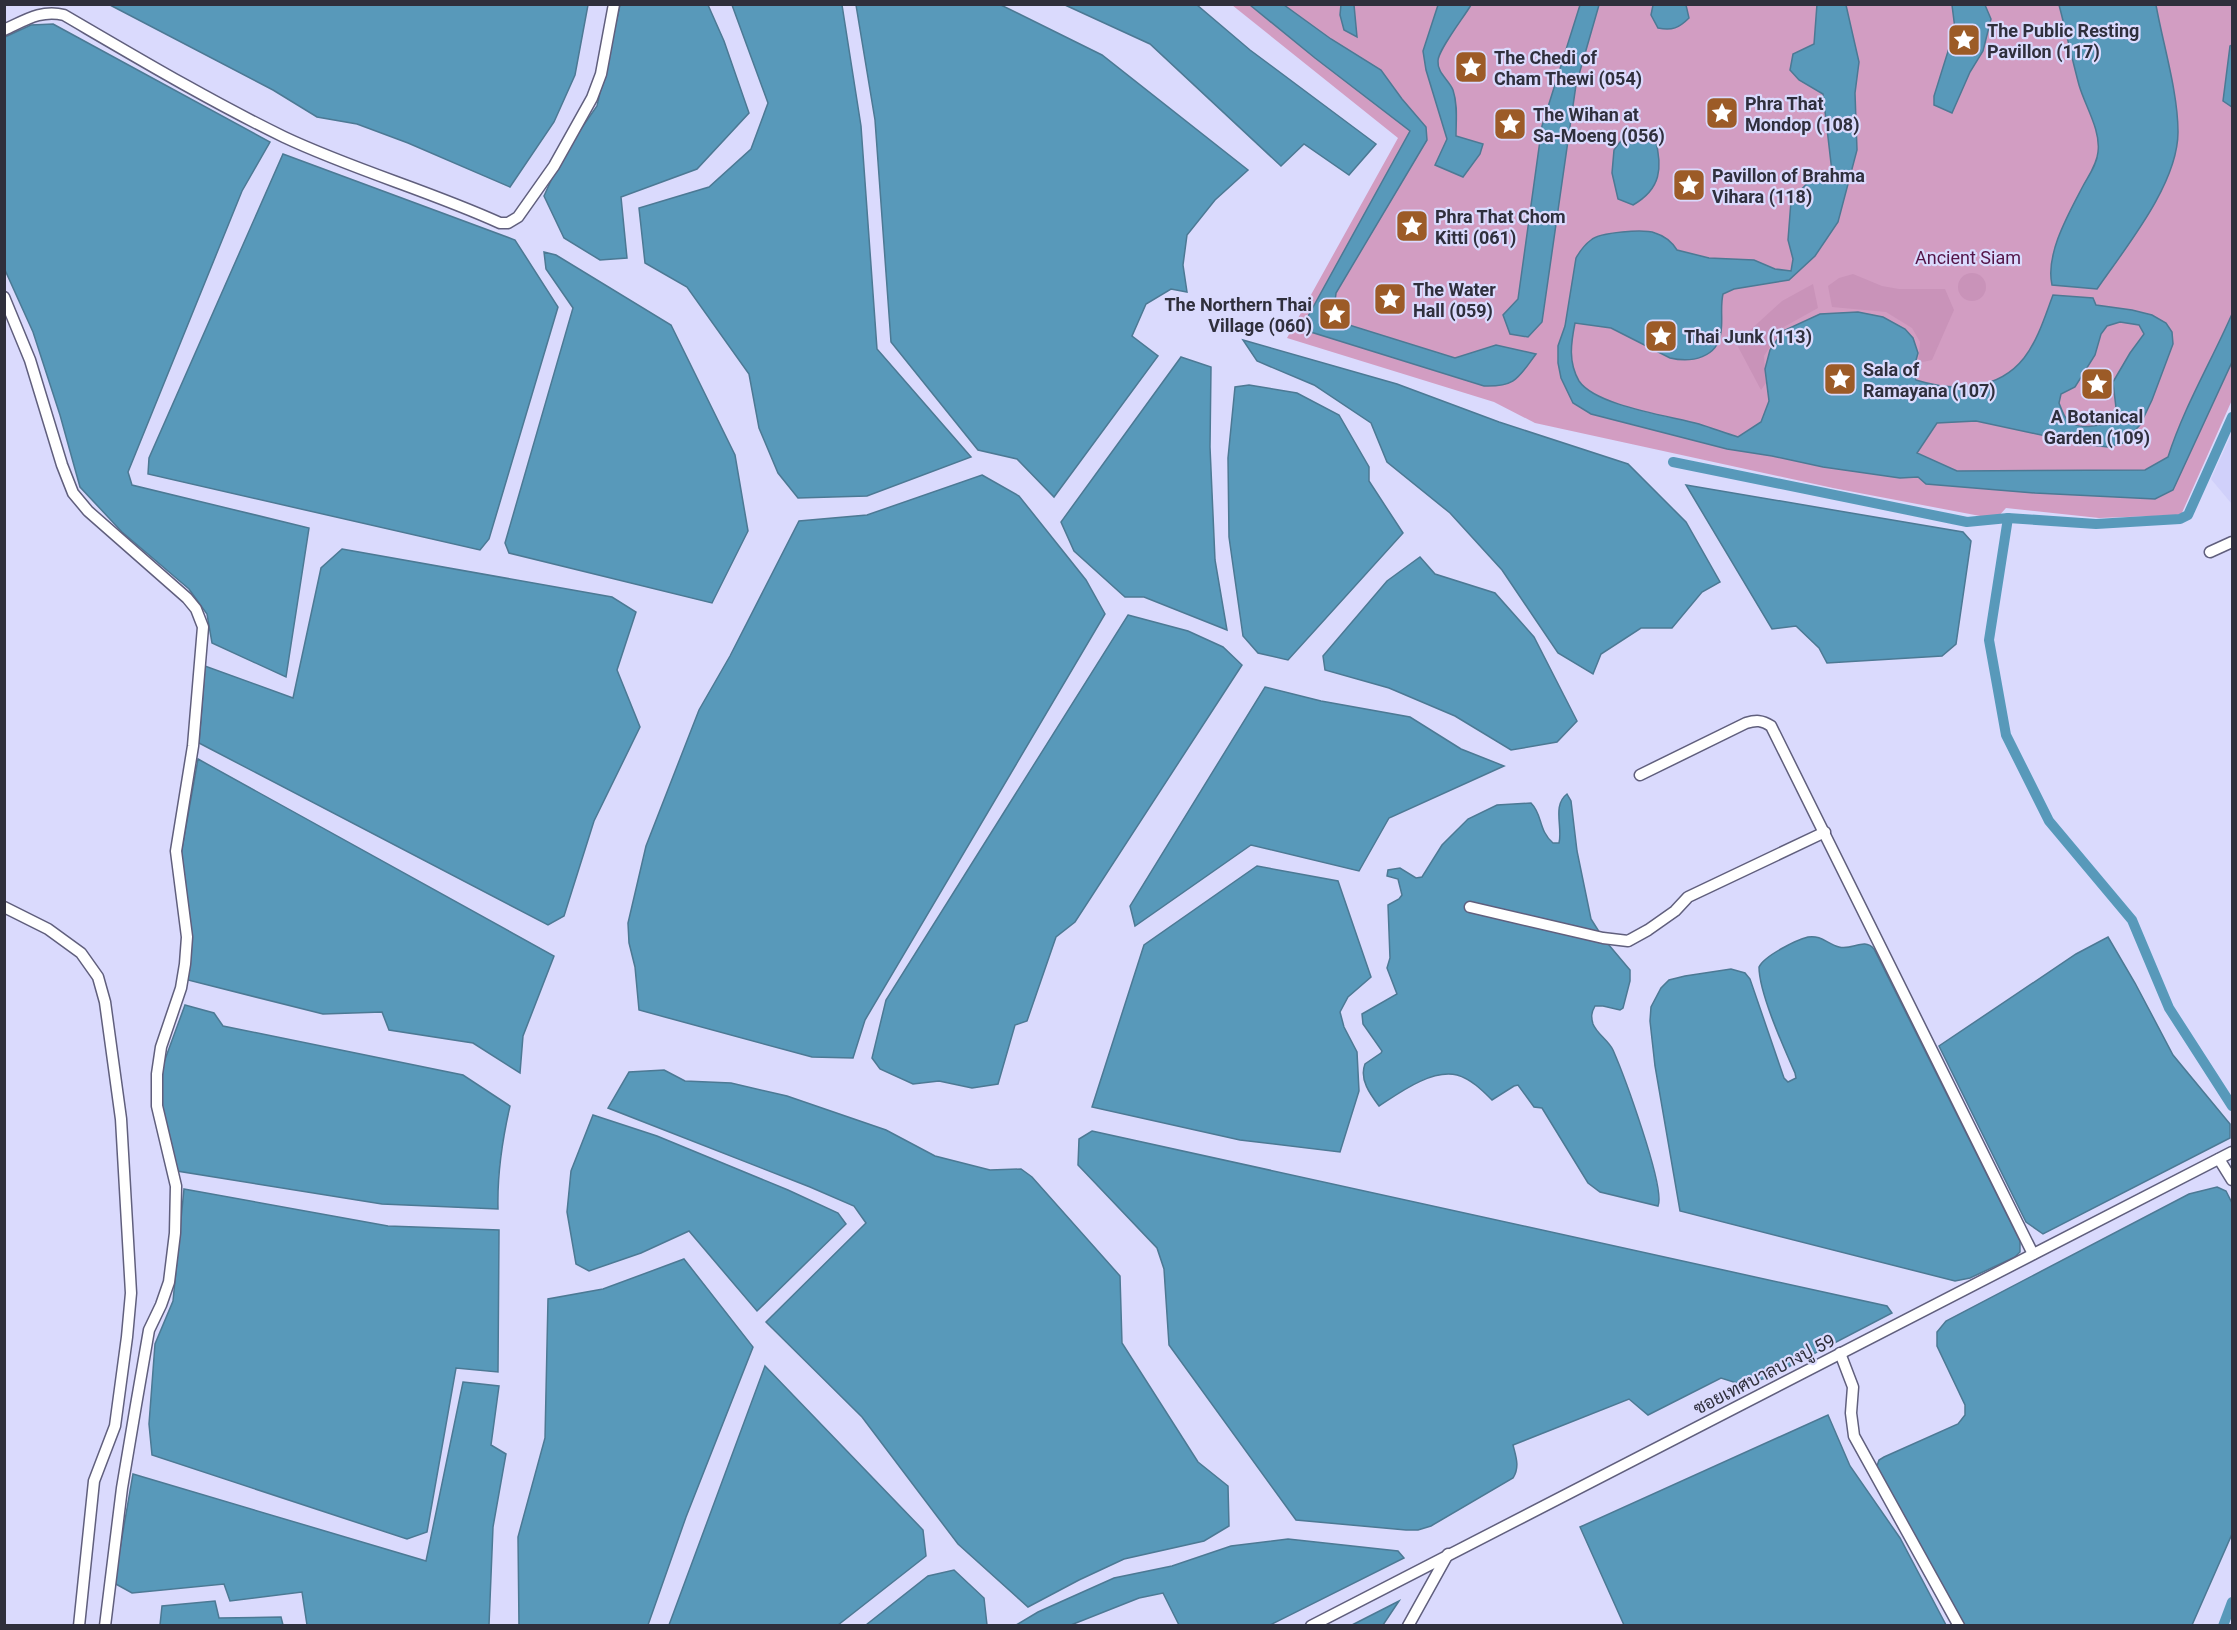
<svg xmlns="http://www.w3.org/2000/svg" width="2237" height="1630" font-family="Roboto,Sarabun,sans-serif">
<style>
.built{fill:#d0d0fa}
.green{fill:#d29dc2}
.forest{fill:#c993b9}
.water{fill:#5899ba;stroke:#4c7994;stroke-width:1.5;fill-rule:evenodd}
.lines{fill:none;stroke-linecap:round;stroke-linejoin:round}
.canal{stroke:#5899ba;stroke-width:10}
.minor-casing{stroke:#605f7d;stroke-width:13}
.minor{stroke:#fff;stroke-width:10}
.labels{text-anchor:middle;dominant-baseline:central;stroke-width:4.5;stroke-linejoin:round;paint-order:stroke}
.poi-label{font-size:18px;font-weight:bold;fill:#2f2f3c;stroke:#dadafd;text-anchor:start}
.park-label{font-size:18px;fill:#541447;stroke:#dadafd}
.street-label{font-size:18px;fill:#2f2f3c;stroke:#dadafd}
</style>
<rect width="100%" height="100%" fill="#dadafd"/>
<polygon class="built" points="2232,433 2232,502 2231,503 2211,479"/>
<polygon class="green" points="1232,5 2232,5 2232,400 2181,515 2099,518 2006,508 1996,519 1833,488 1535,423 1494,402 1287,338 1398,138"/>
<g class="forest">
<circle cx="1972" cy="287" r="14"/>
<polygon points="1853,274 1882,286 1899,289 1945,289 1954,310 1932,360 1918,363 1920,342 1912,328 1886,312 1832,307 1828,286 1839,278"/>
<polygon points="1813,284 1818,308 1782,328 1764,356 1766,383 1761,390 1736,343 1782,301"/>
</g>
<g class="water">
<polygon points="1341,4 1354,5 1357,37 1344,30 1340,15"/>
<path d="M1817 4 1846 5 1859 62 1855 93 1857 150 1838 222 1815 256 1789 280 1734 289 1723 294C1720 307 1723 319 1721 332 1718 358 1691 363 1670 358L1611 328 1575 323C1571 343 1568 362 1579 381 1596 406 1670 416 1699 424 1712 428 1725 433 1738 437L1761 422 1769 401 1765 369 1770 350 1783 331 1820 314 1858 312 1883 317 1905 329 1913 338 1918 353 1915 364 1914 376 1916 380C1954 392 1998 391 2024 358 2038 340 2045 316 2053 295L2093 298 2096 305 2132 310 2152 315 2166 323 2172 332 2173 344 2152 400 2140 425 2123 443 2108 447 2083 444 1976 421 1937 423 1917 453 1957 471 2145 470 2168 457C2184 407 2211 362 2232 314V362L2173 490 2155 499 2035 493 1926 484 1918 477 1900 478 1823 467 1772 456 1727 449 1591 414 1573 403 1561 378 1558 363V346L1565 326 1576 258C1580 251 1584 245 1591 240 1600 232 1644 229 1655 233 1665 236 1672 242 1677 250L1709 258 1754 260 1775 269 1791 271 1793 259 1788 240 1791 201 1810 180 1832 172 1823 94 1799 80 1790 70 1793 54 1814 44ZM2120 322 2139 325 2144 334 2130 353 2113 382 2116 408 2108 423C2096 426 2078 430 2068 421 2064 417 2061 408 2059 403L2061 394 2075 387 2095 355 2101 334 2107 326Z"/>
<polygon points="110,5 588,5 575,75 554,122 510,187 408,143 357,124 317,117 273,90"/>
<polygon points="620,5 708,5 724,41 749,113 697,169 621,197 627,258 600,260 564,238 544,196 562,156 597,106"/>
<polygon points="732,5 842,5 861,126 877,349 971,457 867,496 798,498 778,473 759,428 749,374 687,287 645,263 639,208 709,187 751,149 768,103"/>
<polygon points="856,5 1001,5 1102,55 1248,170 1215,200 1187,235 1183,265 1187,292 1171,289 1146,304 1132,336 1158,356 1054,497 1017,459 978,450 891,342 875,120"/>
<polygon points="1065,5 1197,5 1250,50 1376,144 1349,175 1304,144 1281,166 1150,44"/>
<path d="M1250 5H1284L1331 39 1381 70 1402 99 1426 127 1427 140 1336 293 1333 320 1455 358 1496 345 1536 354C1518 378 1516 387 1484 386L1301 329 1410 131 1315 58Z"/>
<path d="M1438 5H1471C1464 17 1438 50 1438 61 1437 73 1449 80 1453 90 1458 105 1456 121 1456 136L1483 144 1480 154 1463 177 1435 165 1447 139 1426 70 1423 51Z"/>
<polygon points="1580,5 1599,5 1576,85 1542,322 1528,337 1510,334 1503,315 1518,299 1542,126"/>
<path d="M1653 5H1686L1689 18C1679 28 1672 31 1658 28L1651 15Z"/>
<polygon points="1952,5 1985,5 1991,19 1983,51 1970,72 1952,113 1934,105 1934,96 1955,29"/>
<path d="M2059 5H2156C2163 44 2178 92 2178 132 2178 184 2126 247 2097 289L2052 285C2045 254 2069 213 2083 186 2089 175 2097 164 2098 152 2101 130 2085 106 2079 85 2072 59 2066 31 2059 5Z"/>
<polygon points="53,24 270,142 242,191 128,472 132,485 309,528 286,677 212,643 207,614 189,589 122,532 80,487 60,415 33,332 5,270 5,37 31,25"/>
<polygon points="2232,45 2232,107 2223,101 2230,46"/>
<path d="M1634 136 1655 138C1663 168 1661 189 1633 205L1618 199 1612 173 1614 150 1624 137Z"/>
<polygon points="283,154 515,240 558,307 489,539 480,550 148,474 149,458"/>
<polygon points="544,252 556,255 671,325 735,455 748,531 712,603 509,553 505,543 573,308 546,269"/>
<polygon points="1243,340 1397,384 1499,422 1628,464 1686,522 1720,582 1702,592 1672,628 1641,628 1601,654 1593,674 1558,653 1502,570 1450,513 1387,462 1371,423 1314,385 1257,361"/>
<polygon points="1181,357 1211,367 1210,447 1215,560 1227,630 1144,597 1125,597 1074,551 1061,522"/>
<polygon points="1249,385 1297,393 1339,415 1369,467 1369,481 1403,533 1288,660 1258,653 1243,636 1229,537 1228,458 1235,387"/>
<polygon points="982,475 1019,496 1086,580 1105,614 865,1020 853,1058 812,1057 639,1010 635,967 629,943 628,923 646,846 699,710 730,656 799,521 867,515"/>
<polygon points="1686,485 1963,532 1971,541 1956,644 1942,656 1827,663 1819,648 1796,626 1772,629"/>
<polygon points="342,549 612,597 636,612 617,670 640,727 594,821 564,916 548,925 199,743 205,666 293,698 321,568"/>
<polygon points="1420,557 1435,574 1495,593 1534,637 1577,721 1557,742 1511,750 1455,716 1389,688 1325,670 1323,656 1387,581"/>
<polygon points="1128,615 1188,631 1223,647 1242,665 1075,922 1056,937 1027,1021 1015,1025 998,1084 972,1088 939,1081 913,1084 880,1069 872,1058 886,1000"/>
<polygon points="1265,687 1321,701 1410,717 1461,749 1504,766 1389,818 1359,871 1251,845 1135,926 1130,906"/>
<polygon points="198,759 554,956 523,1036 520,1073 473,1043 389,1030 382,1012 323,1014 188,980 190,940 180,860"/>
<path d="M1567 794 1571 801 1577 851 1591 919 1603 938 1630 970V981L1623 1008 1620 1010 1603 1006H1595C1591 1013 1591 1017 1593 1024 1597 1034 1608 1040 1613 1050 1623 1073 1666 1188 1658 1206L1600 1192 1588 1183 1542 1108 1534 1107 1518 1085 1514 1086 1492 1100C1482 1090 1471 1079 1457 1075 1431 1069 1399 1093 1379 1106 1370 1094 1359 1079 1365 1064L1381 1053 1382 1051 1363 1024 1362 1014 1397 994 1387 968 1390 958 1388 905 1399 899 1402 895 1398 879 1387 876 1388 870 1400 868 1416 878 1422 877 1442 845 1468 819 1497 805 1531 803C1543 815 1538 830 1553 843H1559C1563 828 1552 805 1567 794Z"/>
<polygon points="1257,866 1338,881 1371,977 1348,997 1340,1012 1344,1027 1357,1052 1359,1091 1340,1152 1240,1140 1092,1107 1144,945"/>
<path d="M1808 937C1822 935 1827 944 1839 947 1852 951 1864 937 1874 949L2020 1241V1252L2015 1257 1970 1278 1955 1281 1680 1211 1655 1066 1650 1021 1651 1007 1661 988 1669 980 1685 976 1731 969 1745 973 1750 979 1784 1078 1788 1082 1796 1078 1795 1073C1784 1048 1759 993 1759 967 1764 956 1796 940 1808 937Z"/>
<polygon points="2108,937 2135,983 2173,1055 2230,1124 2230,1138 2043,1234 2026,1222 1939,1046 2076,954"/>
<path d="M185 1005 214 1013 223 1026 463 1075 510 1106C502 1141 497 1173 498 1209L382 1204 177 1171 160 1106 163 1065Z"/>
<polygon points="664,1070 685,1081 731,1083 787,1096 886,1130 935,1156 990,1170 1021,1169 1032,1177 1120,1276 1122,1343 1198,1462 1228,1486 1229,1526 1204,1541 1124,1559 1079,1580 1028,1607 958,1544 862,1417 766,1322 866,1223 854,1206 810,1187 608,1108 629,1072"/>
<polygon points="593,1115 657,1136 788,1190 838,1213 846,1224 757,1311 689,1231 641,1253 589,1271 576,1264 567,1212 571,1171"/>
<path d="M1092 1131 1887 1306 1892 1313 1769 1377 1743 1385 1721 1378 1648 1415 1629 1399 1513 1445C1516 1457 1520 1467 1513 1478L1431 1526 1418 1530H1406L1296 1520 1169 1345 1164 1269 1157 1248 1078 1165 1079 1139Z"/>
<polygon points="2217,1187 2226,1191 2232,1203 2232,1534 2192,1625 1962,1625 1876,1469 1879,1460 1884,1457 1958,1424 1965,1415 1965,1405 1937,1346 1937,1332 1946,1321 2189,1194"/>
<polygon points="184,1189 388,1226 499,1230 498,1372 456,1368 427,1532 407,1539 152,1455 149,1424 155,1344 173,1301"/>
<polygon points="684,1259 753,1347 686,1517 648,1625 519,1625 518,1537 545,1438 548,1299 603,1289"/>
<polygon points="765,1366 923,1530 926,1556 838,1625 669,1625"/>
<polygon points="463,1382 499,1386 491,1445 506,1454 493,1527 489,1625 307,1625 302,1592 230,1601 224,1584 132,1593 114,1583 133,1474 426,1561"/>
<polygon points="1828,1415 1850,1466 1900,1538 1946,1625 1624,1625 1580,1527"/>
<polygon points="1288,1539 1398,1551 1404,1558 1270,1625 1179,1625 1163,1593 1139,1598 1071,1625 1016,1625 1038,1612 1114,1578 1172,1566 1231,1546"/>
<polygon points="954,1570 984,1598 987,1625 866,1625 928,1576"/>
<polygon points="215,1601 219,1618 281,1617 283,1625 160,1625 162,1606"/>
<polygon points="1399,1601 1383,1625 1352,1625"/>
</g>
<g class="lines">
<g class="canal">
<polyline points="1673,462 1967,522 2008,518 2096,524 2180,519 2188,515 2232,417"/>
<polyline points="2008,518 1989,640 2006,735 2049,821 2132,920 2169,1008 2232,1106"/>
<polyline points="2223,1626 2232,1602"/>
</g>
<g class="minor-casing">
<g id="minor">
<path d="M4 30C24 21 41 9 64 15 136 57 208 100 284 137 354 170 430 191 500 223H508L518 217 554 166 592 98 601 74 614 4"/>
<polyline points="4,297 30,360 62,465 73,493 88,511 187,598 196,609 203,627 193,746 176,851 187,937 185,964 181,988 161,1047 157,1074 157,1106 176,1186 175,1233 169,1282 161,1305 149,1330 136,1405 122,1488 105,1626"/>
<polyline points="2210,552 2232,542"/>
<path d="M1640 775 1746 723C1756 720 1762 720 1771 726L2033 1254"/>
<polyline points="4,907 48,929 81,953 98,977 105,1002 121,1119 131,1293 127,1337 115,1426 94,1481 79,1626"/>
<polyline points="1470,907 1603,938 1628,941 1648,930 1675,911 1688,897 1825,832"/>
<polyline points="2219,1159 2232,1180"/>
<polyline points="1840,1353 1853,1387 1851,1413 1854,1436 1959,1626"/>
<polyline points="1311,1626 2232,1152"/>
<polyline points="1408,1626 1448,1554"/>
</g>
</g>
<use href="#minor" class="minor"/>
</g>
<defs>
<g id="sight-square" transform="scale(1.725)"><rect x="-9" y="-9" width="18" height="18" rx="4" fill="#9c5b27" stroke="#dadafd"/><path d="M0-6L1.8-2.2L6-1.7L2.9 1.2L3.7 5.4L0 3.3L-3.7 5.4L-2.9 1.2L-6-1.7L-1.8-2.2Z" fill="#fff"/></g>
</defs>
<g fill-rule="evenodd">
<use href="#sight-square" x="1964" y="40"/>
<use href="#sight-square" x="1471" y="67"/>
<use href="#sight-square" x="1722" y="113"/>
<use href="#sight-square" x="1510" y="124"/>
<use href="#sight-square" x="1689" y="185"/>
<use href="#sight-square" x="1412" y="226"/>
<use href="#sight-square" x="1390" y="299"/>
<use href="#sight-square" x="1335" y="314"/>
<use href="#sight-square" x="1661" y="336"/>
<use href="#sight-square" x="1840" y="379"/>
<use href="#sight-square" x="2097" y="384"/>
</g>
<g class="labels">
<g class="poi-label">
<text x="1987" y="30">The Public Resting<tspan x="1987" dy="21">Pavillon (117)</tspan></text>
<text x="1494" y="57">The Chedi of<tspan x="1494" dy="21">Cham Thewi (054)</tspan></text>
<text x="1745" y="103">Phra That<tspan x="1745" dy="21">Mondop (108)</tspan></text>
<text x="1533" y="114">The Wihan at<tspan x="1533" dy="21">Sa-Moeng (056)</tspan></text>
<text x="1712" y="175">Pavillon of Brahma<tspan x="1712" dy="21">Vihara (118)</tspan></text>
<text x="1435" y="216">Phra That Chom<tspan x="1435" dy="21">Kitti (061)</tspan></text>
<text x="1413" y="289">The Water<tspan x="1413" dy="21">Hall (059)</tspan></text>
<text x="1312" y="304" text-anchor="end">The Northern Thai<tspan x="1312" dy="21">Village (060)</tspan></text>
<text x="1684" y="336">Thai Junk (113)</text>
<text x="1863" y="369">Sala of<tspan x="1863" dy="21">Ramayana (107)</tspan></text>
<text x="2097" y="416" text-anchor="middle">A Botanical<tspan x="2097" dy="21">Garden (109)</tspan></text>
</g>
<g class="park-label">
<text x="1968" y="257">Ancient Siam</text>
</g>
<g class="street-label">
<text transform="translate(1764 1374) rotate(-27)">ซอยเทศบาลบางปู 59</text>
</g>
</g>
<rect width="2237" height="1630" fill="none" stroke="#2f2f3c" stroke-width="12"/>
</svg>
